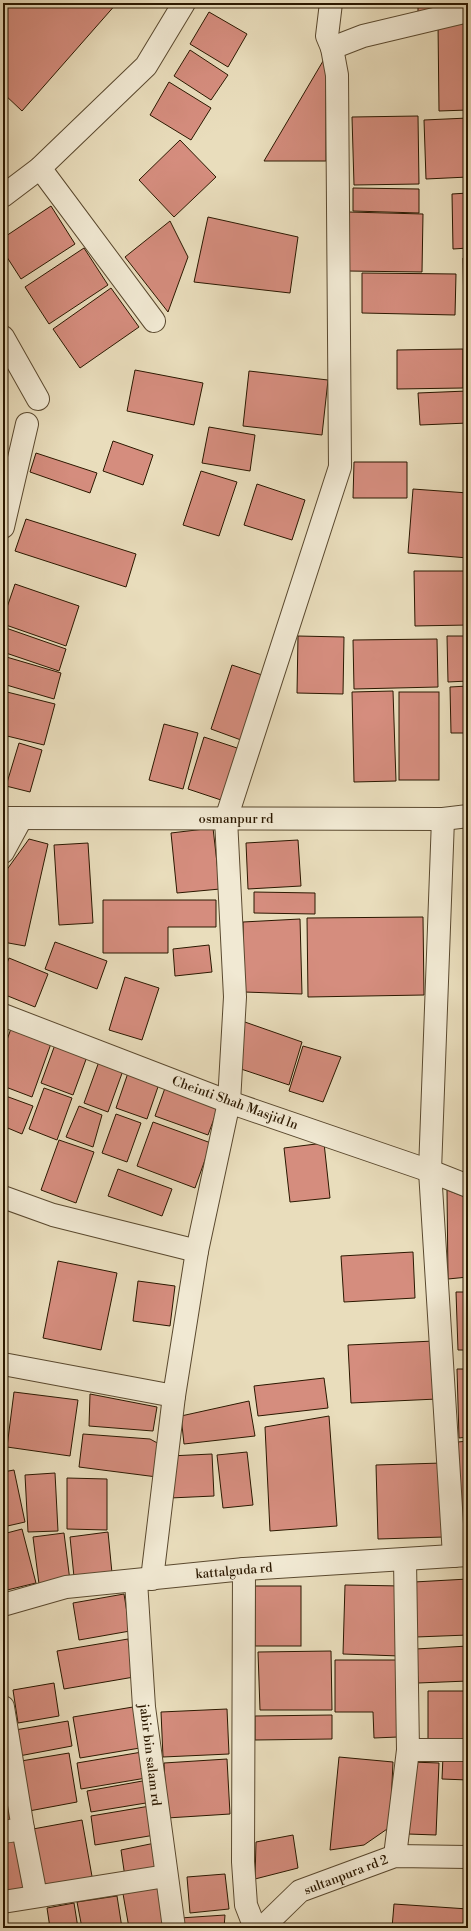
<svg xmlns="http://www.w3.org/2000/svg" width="471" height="1931" font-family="'Libre Bodoni',serif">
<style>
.building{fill:#d58d7e;stroke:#2b1800}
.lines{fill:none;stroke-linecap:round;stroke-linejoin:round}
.minor-casing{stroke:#5a492f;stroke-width:24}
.tertiary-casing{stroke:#5a492f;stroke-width:24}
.minor{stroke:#f1e9d3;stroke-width:22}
.tertiary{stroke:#f1e9d3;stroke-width:22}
.labels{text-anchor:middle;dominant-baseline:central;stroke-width:3;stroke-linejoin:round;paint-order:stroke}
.street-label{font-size:13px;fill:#2b1800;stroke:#f1e9d3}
</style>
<rect width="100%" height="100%" fill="#e9ddbc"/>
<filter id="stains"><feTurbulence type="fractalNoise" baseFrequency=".005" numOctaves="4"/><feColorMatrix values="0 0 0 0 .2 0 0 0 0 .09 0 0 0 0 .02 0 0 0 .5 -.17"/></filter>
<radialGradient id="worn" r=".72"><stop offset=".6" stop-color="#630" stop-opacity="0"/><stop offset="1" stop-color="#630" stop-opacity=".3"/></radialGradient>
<g class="building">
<polygon points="3,3 117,3 22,111 3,93"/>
<polygon points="418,3 448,3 447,14 418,12"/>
<polygon points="209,12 247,34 228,67 190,44"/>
<polygon points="468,23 468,110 439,111 438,24"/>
<polygon points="190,50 228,75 211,100 174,76"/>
<polygon points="326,56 326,161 264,161"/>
<polygon points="169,82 211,108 191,140 150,115"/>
<polygon points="418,116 419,184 354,185 352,117"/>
<polygon points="468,118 468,177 426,179 424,120"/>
<polygon points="180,140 216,177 174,217 139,180"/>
<polygon points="353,188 419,189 419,213 353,211"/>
<polygon points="468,193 468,248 453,249 452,194"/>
<polygon points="51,206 75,244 21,279 3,251 3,238"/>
<polygon points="349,212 423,214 422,272 348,271"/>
<polygon points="208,217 298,237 290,293 194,282"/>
<polygon points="170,221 188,257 168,312 125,257"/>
<polygon points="84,248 108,285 49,324 25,287"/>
<polygon points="463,258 468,258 468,314 464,314"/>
<polygon points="362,273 456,274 455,315 362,313"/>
<polygon points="111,288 139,327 80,368 53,329"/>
<polygon points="463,349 463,388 397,389 397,350"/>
<polygon points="135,370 203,383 194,425 127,411"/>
<polygon points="249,371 328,380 322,435 243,426"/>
<polygon points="467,391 468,423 420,425 418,393"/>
<polygon points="209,427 255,435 250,471 202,463"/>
<polygon points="113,441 153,455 143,485 103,471"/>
<polygon points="36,453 97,473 90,493 30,472"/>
<polygon points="354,462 407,462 407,498 353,498"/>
<polygon points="201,471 237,482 219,536 183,525"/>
<polygon points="257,484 305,500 292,540 244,525"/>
<polygon points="413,489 468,493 468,558 408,553"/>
<polygon points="26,519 136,554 126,587 15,551"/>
<polygon points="414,571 468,571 468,625 415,626"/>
<polygon points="15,584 79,606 66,646 3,624 3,619"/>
<polygon points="3,627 66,649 59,671 3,652"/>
<polygon points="298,636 344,637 343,694 297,693"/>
<polygon points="447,636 468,636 468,681 448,682"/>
<polygon points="437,639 438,687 354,689 353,640"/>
<polygon points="3,656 61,673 54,699 3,684"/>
<polygon points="232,665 262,675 241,740 211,729"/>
<polygon points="468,686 468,733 451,733 450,687"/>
<polygon points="3,691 55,704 44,745 3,735"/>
<polygon points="393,691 396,781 354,782 352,692"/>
<rect x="399" y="692" width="40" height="88"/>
<polygon points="164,724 198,733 183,789 149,780"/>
<polygon points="204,737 243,750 227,802 188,789"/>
<polygon points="19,743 42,750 30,792 6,786"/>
<polygon points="213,828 220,889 177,893 171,833"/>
<polygon points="29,839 48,844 25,946 3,942 3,875"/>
<polygon points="298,840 301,886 248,889 246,843"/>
<polygon points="88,843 93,923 59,925 54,845"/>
<polygon points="254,892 315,893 315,914 254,913"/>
<polygon points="103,900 216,900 216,927 168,927 168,953 103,953"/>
<polygon points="423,917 424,995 308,997 307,918"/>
<polygon points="300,919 302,994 244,992 243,922"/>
<polygon points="55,942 107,961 97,989 45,969"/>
<polygon points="209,945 212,972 175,976 173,949"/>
<polygon points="468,951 468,1140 464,1140"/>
<polygon points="9,958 48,974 35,1007 3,994 3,974"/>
<polygon points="125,977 159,988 142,1040 109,1030"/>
<polygon points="242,1021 302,1042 289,1085 235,1067"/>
<polygon points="13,1023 53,1038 32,1097 3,1086 3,1051"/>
<polygon points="56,1042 88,1054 73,1095 41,1083"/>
<polygon points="303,1046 341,1057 323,1102 289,1091"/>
<polygon points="101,1056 125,1065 108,1112 84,1103"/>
<polygon points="129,1070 160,1081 147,1119 116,1108"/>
<polygon points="44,1088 72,1098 57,1140 29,1129"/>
<polygon points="165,1088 218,1108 208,1135 155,1116"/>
<polygon points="3,1095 33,1106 22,1134 3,1126"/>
<polygon points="79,1106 102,1115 93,1147 66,1137"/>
<polygon points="116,1114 141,1123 127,1162 102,1153"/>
<polygon points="153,1122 211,1143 195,1188 137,1166"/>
<polygon points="59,1140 94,1152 76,1203 41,1190"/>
<polygon points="324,1143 330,1198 290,1202 284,1148"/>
<polygon points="118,1169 172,1189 162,1216 108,1196"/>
<polygon points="447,1190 468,1198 468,1277 448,1279"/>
<polygon points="413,1252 415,1298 344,1302 341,1256"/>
<polygon points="58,1261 117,1273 101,1350 43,1338"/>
<polygon points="138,1281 175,1286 170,1326 133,1321"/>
<polygon points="456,1292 468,1292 468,1350 458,1350"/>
<polygon points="434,1341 437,1399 351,1403 348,1345"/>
<polygon points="457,1369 468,1369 468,1437 459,1438"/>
<polygon points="324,1378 328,1408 258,1416 254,1386"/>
<polygon points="14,1392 78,1400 70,1456 7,1447"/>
<polygon points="90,1394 157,1407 153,1431 89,1426"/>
<polygon points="249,1401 255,1436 184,1444 181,1416"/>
<polygon points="329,1416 337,1526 270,1531 265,1427"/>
<polygon points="83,1434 150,1439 161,1445 157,1477 79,1467"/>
<polygon points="468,1441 468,1532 462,1532 458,1442"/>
<polygon points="247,1452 253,1505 223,1508 217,1455"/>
<polygon points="212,1454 214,1496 170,1498 169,1456"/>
<polygon points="442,1463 444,1537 378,1539 376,1465"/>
<polygon points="14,1470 25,1522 3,1527 3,1472"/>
<polygon points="55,1473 58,1531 28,1532 25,1475"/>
<polygon points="67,1478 107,1479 107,1530 67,1529"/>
<polygon points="22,1529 36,1583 3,1591 3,1534"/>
<polygon points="108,1532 112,1573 74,1577 70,1537"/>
<polygon points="64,1533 70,1581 39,1584 33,1537"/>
<polygon points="468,1579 468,1635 416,1637 414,1582"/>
<polygon points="345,1585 402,1586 400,1656 343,1654"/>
<rect x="255" y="1586" width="46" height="60"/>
<polygon points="124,1594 130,1631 79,1640 73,1603"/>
<polygon points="128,1639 134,1677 64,1689 57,1651"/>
<polygon points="468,1646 468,1681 418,1683 416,1649"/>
<polygon points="331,1651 332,1710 260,1710 258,1652"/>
<polygon points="335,1660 397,1660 398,1737 374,1738 373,1712 335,1712"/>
<polygon points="54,1683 59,1716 18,1723 13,1690"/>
<polygon points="428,1691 468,1691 468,1740 428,1739"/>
<polygon points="133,1707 140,1748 80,1758 73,1717"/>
<polygon points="227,1709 229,1754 163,1757 161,1712"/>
<polygon points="332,1715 332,1739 255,1740 255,1716"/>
<polygon points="68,1721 72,1746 19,1756 15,1730"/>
<polygon points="142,1752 146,1778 81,1789 77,1763"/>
<polygon points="69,1753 77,1802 29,1811 21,1761"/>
<polygon points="443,1756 468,1757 468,1780 442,1779"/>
<polygon points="339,1757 393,1762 390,1827 364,1845 330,1850"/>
<polygon points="227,1759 230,1814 167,1818 164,1763"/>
<polygon points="411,1762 439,1763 436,1835 408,1834"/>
<polygon points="3,1779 6,1779 14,1823 3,1826"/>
<polygon points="148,1780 152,1802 91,1812 87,1791"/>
<polygon points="150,1806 155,1835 95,1845 91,1816"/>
<polygon points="82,1820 93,1882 44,1891 33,1829"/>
<polygon points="17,1833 27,1893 3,1897 3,1836"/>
<polygon points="293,1835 298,1868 255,1879 256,1842"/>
<polygon points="155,1843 160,1872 125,1877 121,1850"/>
<polygon points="225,1874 229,1909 190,1913 187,1877"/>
<polygon points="160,1882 167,1927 129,1928 122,1888"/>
<polygon points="117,1896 122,1928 82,1928 77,1902"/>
<polygon points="74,1903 78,1928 50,1928 47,1908"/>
<polygon points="394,1904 468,1909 468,1928 392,1928"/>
<polygon points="225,1915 224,1928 182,1928 180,1918"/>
</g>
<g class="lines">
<g class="minor-casing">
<g id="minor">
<polyline points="331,3 327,36 332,48"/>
<polyline points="40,168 154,321"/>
<polyline points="3,196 40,168 146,66 184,3"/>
<polyline points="3,337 38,399"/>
<polyline points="3,527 27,424"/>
<polyline points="443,819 430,1171 454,1556"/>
<polyline points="3,852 21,819"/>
<polyline points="3,1015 229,1102 430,1171 468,1186"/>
<polyline points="3,1197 53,1215 197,1251"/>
<polyline points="3,1364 174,1396"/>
<polyline points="244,1569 243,1862 246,1905 255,1928"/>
<polyline points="152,1579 174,1396 197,1251 229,1102 235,997 226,819 340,467 337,75 332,48 363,36 468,11"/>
<polyline points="136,1581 144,1707 174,1928"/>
<polyline points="3,1605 66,1587 244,1569 468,1555"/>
<polyline points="3,1707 23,1829 36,1896"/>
<polyline points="408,1750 468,1750"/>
<polyline points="3,1832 23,1829"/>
<polyline points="395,1856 408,1750 405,1560"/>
<polyline points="3,1902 166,1876"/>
</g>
</g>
<g class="tertiary-casing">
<g id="tertiary">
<polyline points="3,818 443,819 468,816"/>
<polyline points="262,1928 300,1891 395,1856 468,1857"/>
</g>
</g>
<use href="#minor" class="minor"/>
<use href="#tertiary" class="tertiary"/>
</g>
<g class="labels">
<g class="street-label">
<text x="236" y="819">osmanpur rd</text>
<text transform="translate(235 1103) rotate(20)">Cheinti Shah Masjid ln</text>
<text transform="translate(234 1571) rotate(-5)">kattalguda rd</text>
<text transform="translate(150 1755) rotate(83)">jabir bin salam rd</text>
<text transform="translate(346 1875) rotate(-21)">sultanpura rd 2</text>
</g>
</g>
<rect width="471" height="1931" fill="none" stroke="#e9ddbc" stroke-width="16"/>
<rect x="4" y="4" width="463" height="1923" fill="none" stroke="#2b1800" stroke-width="2"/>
<rect x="8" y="8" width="455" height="1915" fill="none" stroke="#2b1800"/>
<rect width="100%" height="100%" filter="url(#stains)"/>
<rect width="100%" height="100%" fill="url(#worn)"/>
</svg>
